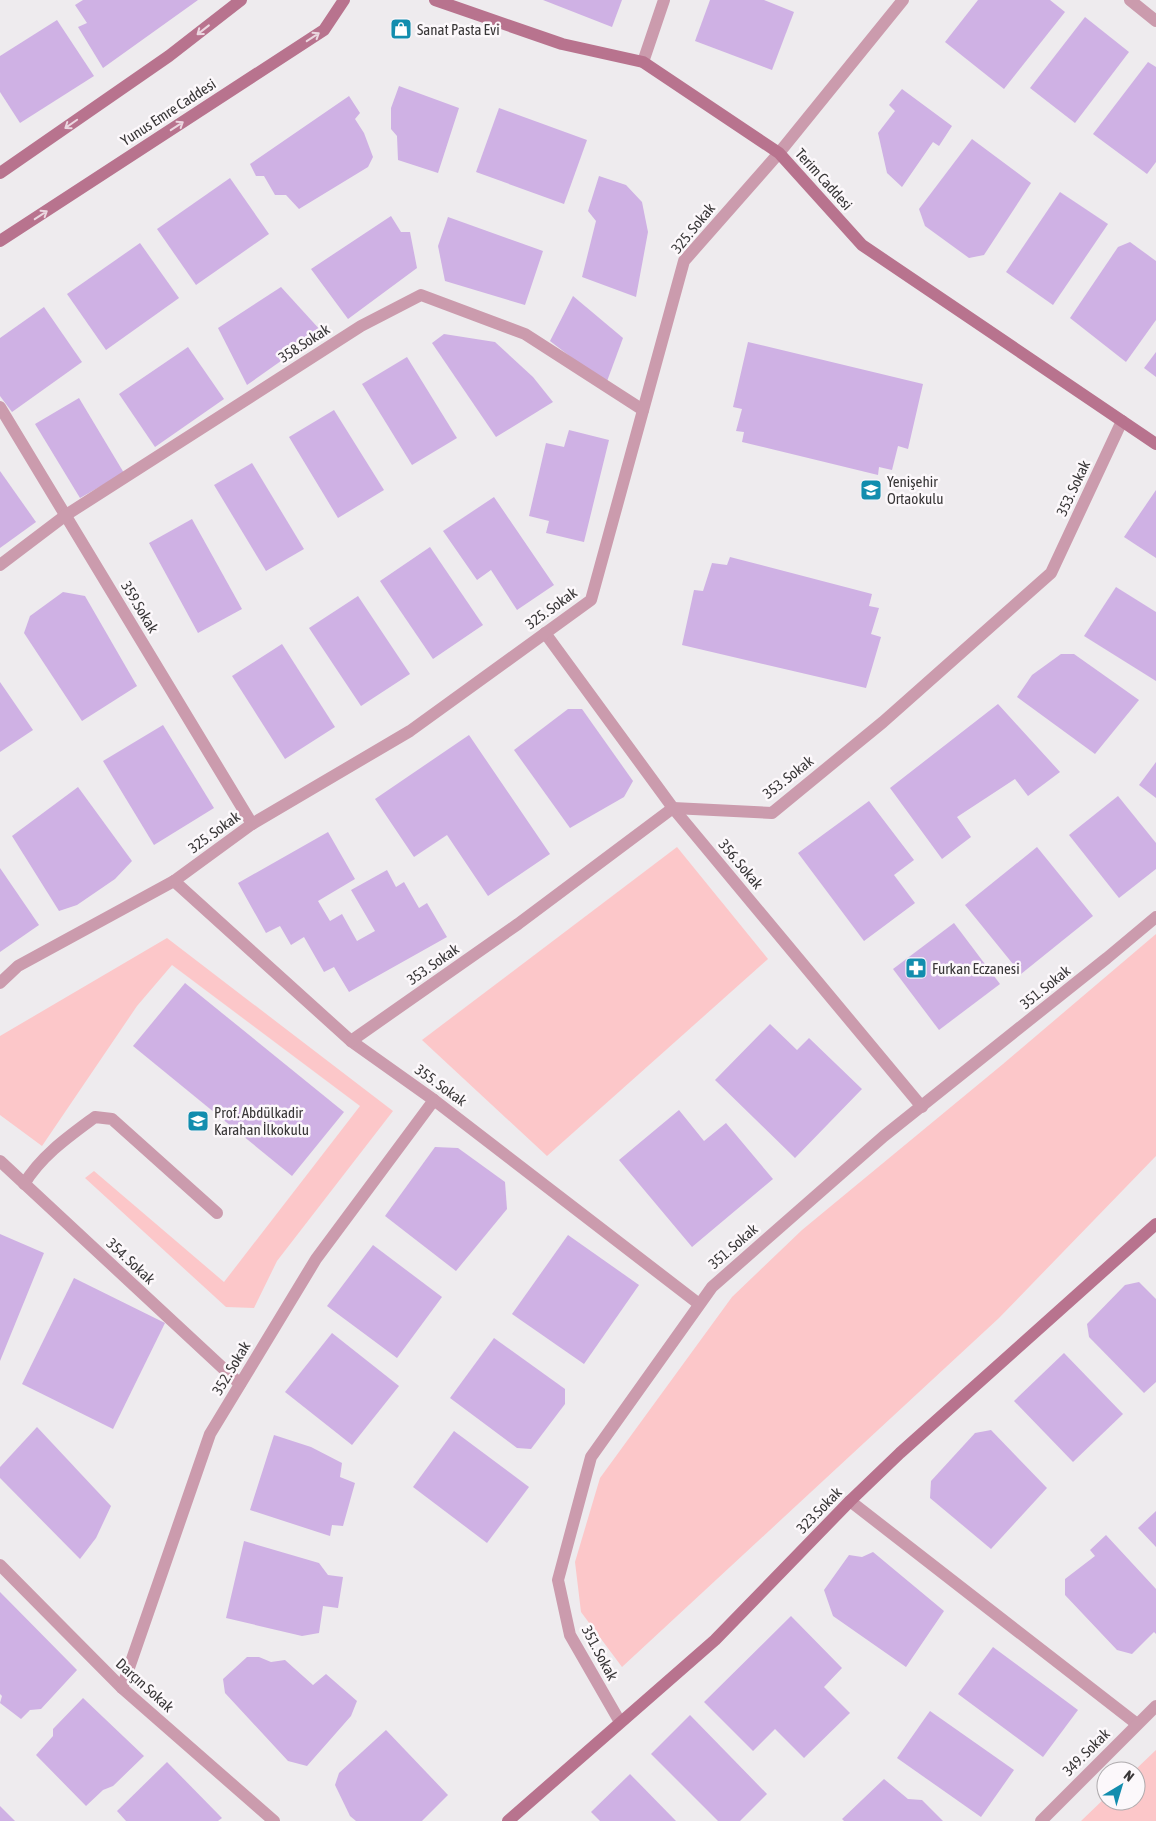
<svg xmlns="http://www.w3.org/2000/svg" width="1156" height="1821" font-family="'Asap Condensed',sans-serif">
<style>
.green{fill:#fcc7c9}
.building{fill:#cfb1e4}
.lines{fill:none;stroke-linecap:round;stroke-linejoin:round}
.lane{stroke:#cb9bad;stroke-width:12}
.street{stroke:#cb9bad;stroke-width:12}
.secondary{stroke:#b8738e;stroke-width:12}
.oneway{stroke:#ebd7e0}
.labels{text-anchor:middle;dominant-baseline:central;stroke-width:5;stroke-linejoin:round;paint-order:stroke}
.poi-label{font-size:15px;fill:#383637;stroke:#fcf8fb;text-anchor:start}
.street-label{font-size:15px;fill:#383637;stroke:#fcf8fb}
</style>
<rect width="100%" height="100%" fill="#eeebee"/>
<g class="green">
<polygon points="677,847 768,959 547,1156 422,1040"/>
<polygon points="1156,934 1156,1156 999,1318 622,1667 581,1612 575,1562 600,1478 732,1297 802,1230 1003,1064"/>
<polygon points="167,938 393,1111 277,1261 254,1308 226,1307 85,1178 94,1171 224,1282 360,1106 172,965 137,1006 42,1146 0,1115 0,1036"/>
<polygon points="1156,1750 1156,1821 1081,1821 1106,1797 1106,1801 1136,1801 1136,1771 1134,1771"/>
</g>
<g class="building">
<polygon points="83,0 198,0 103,68 78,27 87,23 75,5"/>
<polygon points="543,0 622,0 612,27"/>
<polygon points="710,0 764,0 794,12 772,70 695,41"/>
<polygon points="978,0 1050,0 1065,12 1004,89 945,42"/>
<polygon points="1085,17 1129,52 1075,123 1030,88"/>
<polygon points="57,20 94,76 20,123 0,92 0,56"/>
<polygon points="1148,62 1156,67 1156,162 1147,174 1093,134"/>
<polygon points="399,86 459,108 438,173 398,160 397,136 391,129 391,108"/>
<polygon points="902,89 952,126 939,146 933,142 902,187 887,173 878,133 895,111 889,105"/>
<polygon points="349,96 360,113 355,119 364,133 373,157 368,167 299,209 286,195 275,195 264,176 256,176 250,164"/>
<polygon points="499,108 587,140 564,204 476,172"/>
<polygon points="972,139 1031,183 984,255 969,258 925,226 919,209"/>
<polygon points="599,176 626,185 642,202 648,232 636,297 582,277 596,221 588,211"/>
<polygon points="230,178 269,234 196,285 157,229"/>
<polygon points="1060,192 1108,224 1053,305 1006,272"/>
<polygon points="391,216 401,232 410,232 417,268 348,319 311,269"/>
<polygon points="448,217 543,251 525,305 445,281 438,246"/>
<polygon points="1130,242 1156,261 1156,320 1126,362 1070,318 1118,247"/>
<polygon points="140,243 179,298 106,350 67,294"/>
<polygon points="281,287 322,332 247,385 218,328"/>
<polygon points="573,296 623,338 606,384 550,341"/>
<polygon points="44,307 82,362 12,412 0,396 0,338"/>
<polygon points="444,334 495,342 533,377 553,402 496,437 432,343"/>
<polygon points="748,342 923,384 908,449 898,446 892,470 879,467 878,475 742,442 744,432 736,431 742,409 733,407"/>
<polygon points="188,347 224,399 155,447 119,394"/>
<polygon points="1156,352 1156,377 1144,368"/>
<polygon points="407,357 457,438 412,465 362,384"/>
<polygon points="79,398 124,473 80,498 35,424"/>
<polygon points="334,410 384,490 338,518 289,437"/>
<polygon points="569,430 609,440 584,542 546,533 549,521 529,516 546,443 564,447"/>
<polygon points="252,463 304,549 266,571 214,485"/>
<polygon points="0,471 36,522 0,548"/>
<polygon points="1156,490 1156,558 1124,537"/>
<polygon points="494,497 554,585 517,610 491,570 477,580 443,531"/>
<polygon points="192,519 242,609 198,633 149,543"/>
<polygon points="430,547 483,625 433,659 380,581"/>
<polygon points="730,557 872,594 869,606 879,608 871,634 881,637 866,688 682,645 694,590 703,591 712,563 727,565"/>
<polygon points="1116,587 1156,612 1156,681 1084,636"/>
<polygon points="63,592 85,596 137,686 82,721 24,633 30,616"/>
<polygon points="358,596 410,674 361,706 309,628"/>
<polygon points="282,644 335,727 285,759 232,676"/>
<polygon points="1061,654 1074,654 1139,700 1095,754 1017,697 1032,675"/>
<polygon points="0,682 33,730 0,752"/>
<polygon points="998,704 1060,772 1028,796 1015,779 957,817 971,837 942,859 890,788"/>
<polygon points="568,709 582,709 633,781 624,797 570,828 514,750"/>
<polygon points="163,725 214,808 154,845 103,761"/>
<polygon points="469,735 550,854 488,896 447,835 414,857 375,799"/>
<polygon points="1156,762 1156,798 1139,785"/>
<polygon points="78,787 132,861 115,879 77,905 59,911 12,836"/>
<polygon points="1118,796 1156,843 1156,869 1119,898 1069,835"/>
<polygon points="869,801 914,860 894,875 915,903 864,941 798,853"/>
<polygon points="328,832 355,879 318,901 330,921 342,914 357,941 375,931 351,890 387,870 396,887 404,882 419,908 427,903 447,937 349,992 334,967 324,972 304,937 291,945 280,926 266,933 238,883"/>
<polygon points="1037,847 1093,916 1021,974 965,905"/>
<polygon points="0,868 39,925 0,952"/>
<polygon points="954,923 1000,984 939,1030 893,969"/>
<polygon points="185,983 344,1112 292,1176 133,1046"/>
<polygon points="770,1024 797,1050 809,1038 862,1089 795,1158 715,1080"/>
<polygon points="679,1110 704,1141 726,1123 773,1179 692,1247 619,1160"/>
<polygon points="435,1147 458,1148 505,1182 507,1209 456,1271 385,1216"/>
<polygon points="0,1234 44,1253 0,1361"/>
<polygon points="568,1235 639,1285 584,1364 512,1314"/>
<polygon points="373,1245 442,1297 397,1358 327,1306"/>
<polygon points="74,1278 165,1323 113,1429 22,1384"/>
<polygon points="1139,1282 1156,1299 1156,1382 1144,1393 1089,1337 1087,1324 1125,1285"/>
<polygon points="332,1333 399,1386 352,1445 285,1392"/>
<polygon points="494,1338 565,1389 565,1404 531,1449 517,1448 450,1398"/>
<polygon points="1064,1353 1123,1414 1073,1462 1014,1401"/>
<polygon points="37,1427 111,1506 96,1538 80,1559 0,1478 0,1467"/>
<polygon points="991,1430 1047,1488 991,1549 930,1498 931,1481 975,1433"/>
<polygon points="454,1431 529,1487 487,1543 413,1487"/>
<polygon points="274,1435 311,1447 342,1463 340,1477 355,1483 343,1526 332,1525 330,1536 250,1510"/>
<polygon points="1156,1511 1156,1547 1138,1528"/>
<polygon points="1106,1535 1156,1589 1156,1634 1154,1632 1132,1654 1117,1650 1065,1595 1065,1579 1095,1556 1090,1550"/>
<polygon points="244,1541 319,1563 328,1575 343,1577 338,1608 323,1606 319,1633 302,1636 226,1618"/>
<polygon points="873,1552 944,1611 906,1667 833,1616 824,1590 849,1555 862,1557"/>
<polygon points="0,1592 77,1670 41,1709 30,1710 21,1719 0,1703 2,1696 0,1694"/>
<polygon points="791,1616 842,1668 824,1687 850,1713 804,1758 775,1729 753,1751 704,1702"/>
<polygon points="993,1647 1078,1710 1043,1757 958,1694"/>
<polygon points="247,1657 259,1657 271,1662 285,1660 313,1685 326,1674 357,1701 351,1716 307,1766 288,1761 225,1693 223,1679"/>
<polygon points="83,1698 144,1756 113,1786 103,1790 86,1806 36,1755 53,1736 53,1729"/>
<polygon points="930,1711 1014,1770 981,1817 897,1758"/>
<polygon points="690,1715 767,1794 740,1821 718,1821 651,1754"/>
<polygon points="386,1730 448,1795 422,1821 356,1821 350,1816 335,1785 339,1773"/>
<polygon points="167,1762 222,1818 218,1821 126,1821 117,1811"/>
<polygon points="630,1774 676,1821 600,1821 591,1812"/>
<polygon points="884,1779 908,1799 922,1800 943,1821 844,1821 842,1819"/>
<polygon points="0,1806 15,1821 0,1821"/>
</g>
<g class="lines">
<path class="lane" d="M24 1184C42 1155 68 1137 95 1117L112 1119 217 1213"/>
<g class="street">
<polyline points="1130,0 1156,21"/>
<polyline points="643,62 664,0"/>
<polyline points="0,407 252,824"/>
<polyline points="0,565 66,515 361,326 421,295 525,334 643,410"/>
<polyline points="545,633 673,808 922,1107"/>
<polyline points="174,881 351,1041 434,1100 699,1304"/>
<polyline points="0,983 18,966 174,881 252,824 410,731 591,600 684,261 779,153 903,0"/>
<polyline points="351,1041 518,924 673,808 772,813 883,722 1051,573 1122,421"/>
<polyline points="0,1161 240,1384"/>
<polyline points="850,1501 1137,1724"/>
<polyline points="0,1565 122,1688 274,1821"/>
<polyline points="122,1688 210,1434 316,1259 434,1100"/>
<polyline points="620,1722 570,1635 558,1580 591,1457 712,1287 884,1136 1107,958 1156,917"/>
<polyline points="1041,1821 1156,1706"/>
</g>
<g class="secondary">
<polyline points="435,0 562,44 643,62 779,153 862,245 1156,444"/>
<polyline points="0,173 169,56 241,0"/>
<polyline points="0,241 324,30 344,0"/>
<polyline points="508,1821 715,1640 850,1501 900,1453 1156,1224"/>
</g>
</g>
<defs><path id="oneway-shaft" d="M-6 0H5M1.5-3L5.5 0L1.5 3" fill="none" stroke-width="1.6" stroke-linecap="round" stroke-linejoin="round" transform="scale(1.25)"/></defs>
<g class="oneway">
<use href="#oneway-shaft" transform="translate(203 30) rotate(142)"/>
<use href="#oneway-shaft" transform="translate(313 37) rotate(-33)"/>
<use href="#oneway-shaft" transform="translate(71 124) rotate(145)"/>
<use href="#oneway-shaft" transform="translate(177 126) rotate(-33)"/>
<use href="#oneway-shaft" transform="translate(41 215) rotate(-33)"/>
</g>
<defs>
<g id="shop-square" transform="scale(1.125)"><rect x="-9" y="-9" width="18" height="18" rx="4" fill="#128dae" stroke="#fcf8fb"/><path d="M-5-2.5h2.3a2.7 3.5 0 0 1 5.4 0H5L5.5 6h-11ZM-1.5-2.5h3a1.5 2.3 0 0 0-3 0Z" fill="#fff"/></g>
<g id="school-square" transform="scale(1.125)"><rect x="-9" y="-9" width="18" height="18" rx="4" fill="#128dae" stroke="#fcf8fb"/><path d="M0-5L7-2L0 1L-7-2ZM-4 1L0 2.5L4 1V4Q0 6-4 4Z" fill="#fff"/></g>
<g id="pharmacy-square" transform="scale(1.125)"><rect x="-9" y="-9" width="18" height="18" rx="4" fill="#128dae" stroke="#fcf8fb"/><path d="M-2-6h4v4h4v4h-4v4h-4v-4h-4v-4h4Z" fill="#fff"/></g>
</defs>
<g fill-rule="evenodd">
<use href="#shop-square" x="401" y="29"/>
<use href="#school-square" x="871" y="490"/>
<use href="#pharmacy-square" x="916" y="968"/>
<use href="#school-square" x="198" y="1121"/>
</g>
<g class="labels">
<g class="poi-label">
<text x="417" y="29">Sanat Pasta Evi</text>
<text x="887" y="481">Yenişehir<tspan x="887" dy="17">Ortaokulu</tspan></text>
<text x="932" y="968">Furkan Eczanesi</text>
<text x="214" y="1112">Prof. Abdülkadir<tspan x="214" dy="17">Karahan İlkokulu</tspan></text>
</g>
<g class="street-label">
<text transform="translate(168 112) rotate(-33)">Yunus Emre Caddesi</text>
<text transform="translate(824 179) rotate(48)">Terim Caddesi</text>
<text transform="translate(693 228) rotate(-51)">325. Sokak</text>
<text transform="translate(304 343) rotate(-33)">358.Sokak</text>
<text transform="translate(1073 488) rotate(-65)">353. Sokak</text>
<text transform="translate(140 607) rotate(59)">359.Sokak</text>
<text transform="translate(551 608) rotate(-36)">325. Sokak</text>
<text transform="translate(788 777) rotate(-38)">353. Sokak</text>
<text transform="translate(214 832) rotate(-36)">325. Sokak</text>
<text transform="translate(741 864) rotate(50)">356. Sokak</text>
<text transform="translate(433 964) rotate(-35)">353. Sokak</text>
<text transform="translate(1045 987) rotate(-39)">351. Sokak</text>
<text transform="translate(441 1085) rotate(36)">355. Sokak</text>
<text transform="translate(733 1246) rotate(-41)">351. Sokak</text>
<text transform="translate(131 1261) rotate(43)">354. Sokak</text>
<text transform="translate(231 1368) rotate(-59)">352. Sokak</text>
<text transform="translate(819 1510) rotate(-46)">323.Sokak</text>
<text transform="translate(600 1653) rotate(62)">351. Sokak</text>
<text transform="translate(145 1685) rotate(42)">Darçın Sokak</text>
<text transform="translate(1086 1752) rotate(-45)">349. Sokak</text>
</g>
</g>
<g transform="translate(1121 1786) rotate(38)"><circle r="24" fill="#fcf8fb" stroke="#aeaaad"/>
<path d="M0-4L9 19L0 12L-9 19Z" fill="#128dae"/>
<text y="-8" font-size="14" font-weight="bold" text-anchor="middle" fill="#383637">N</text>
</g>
</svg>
